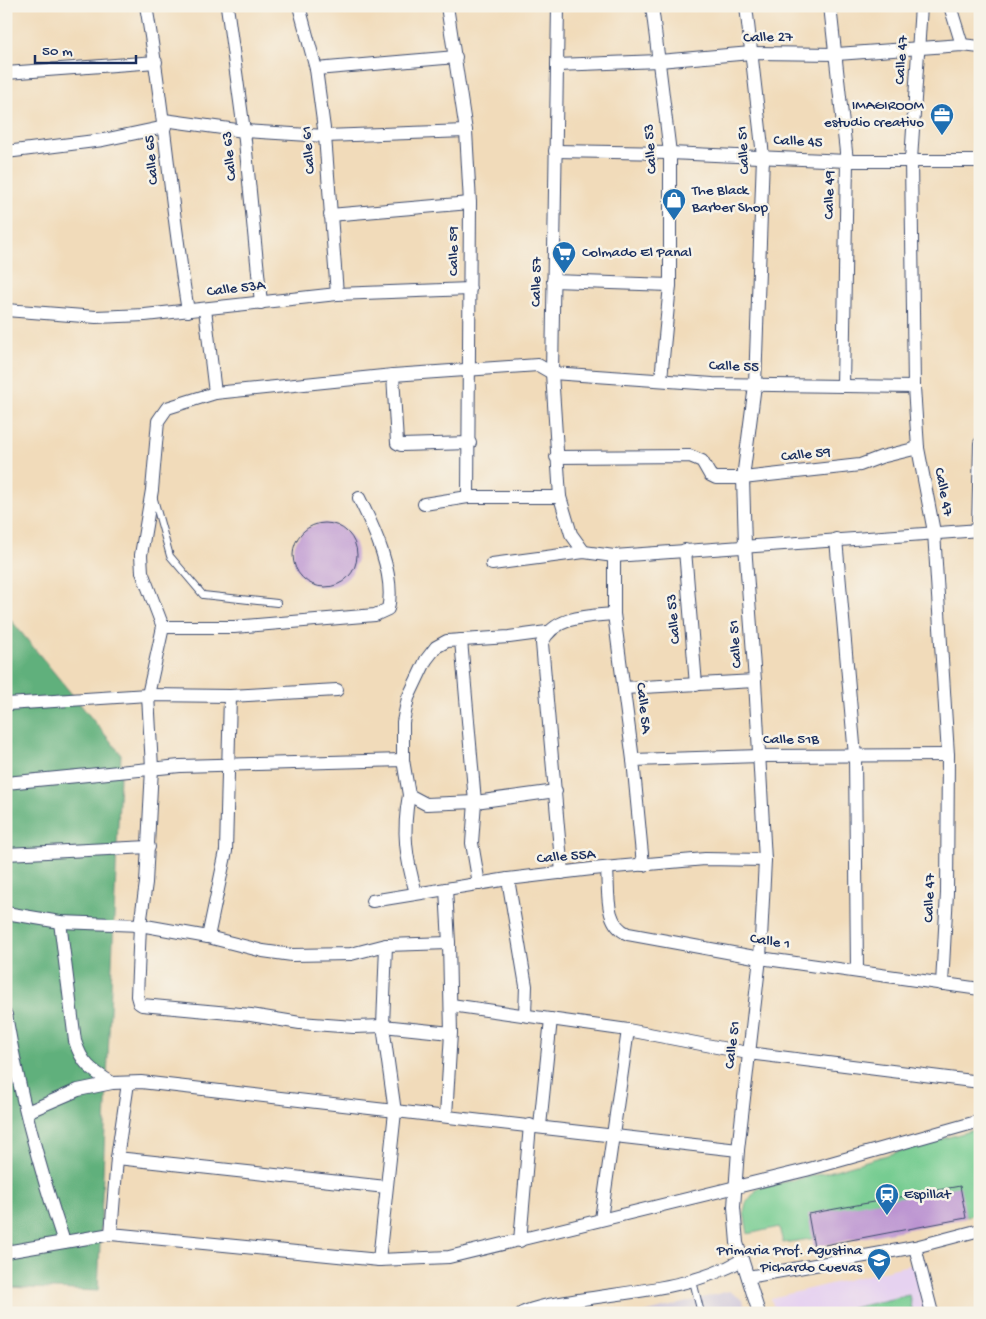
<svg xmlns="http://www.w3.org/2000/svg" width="986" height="1319" font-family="'Gochi Hand',sans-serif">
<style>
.built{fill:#e6d2f0}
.industrial{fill:#c8bfd8}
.green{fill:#76cc91;stroke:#487e78}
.forest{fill:#60b07b;stroke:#3e706c}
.building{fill:#bc94d1}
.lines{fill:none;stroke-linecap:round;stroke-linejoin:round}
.lane-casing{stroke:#3b496c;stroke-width:8}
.street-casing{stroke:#3b496c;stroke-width:14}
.lane{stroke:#fff;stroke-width:6}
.street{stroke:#fff;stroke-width:12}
.labels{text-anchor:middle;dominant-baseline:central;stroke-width:5;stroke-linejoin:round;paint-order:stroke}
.street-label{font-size:15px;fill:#1b2f5e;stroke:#f7f3e8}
.poi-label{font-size:15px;fill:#1b2f5e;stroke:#f7f3e8;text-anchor:start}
</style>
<rect width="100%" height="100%" fill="#f7f3e8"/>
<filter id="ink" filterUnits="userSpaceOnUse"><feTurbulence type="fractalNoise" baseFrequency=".02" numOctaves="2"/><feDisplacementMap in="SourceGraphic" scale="10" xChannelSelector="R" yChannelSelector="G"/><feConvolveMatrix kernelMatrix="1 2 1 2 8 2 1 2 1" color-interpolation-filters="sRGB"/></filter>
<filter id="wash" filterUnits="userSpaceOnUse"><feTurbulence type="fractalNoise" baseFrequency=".0096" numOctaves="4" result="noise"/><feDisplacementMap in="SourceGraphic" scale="20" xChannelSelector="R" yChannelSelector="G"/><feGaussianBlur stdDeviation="1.12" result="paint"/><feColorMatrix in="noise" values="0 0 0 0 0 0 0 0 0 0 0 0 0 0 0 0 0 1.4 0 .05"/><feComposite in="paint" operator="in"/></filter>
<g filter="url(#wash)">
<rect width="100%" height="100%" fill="#f1dbba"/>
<polygon class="built" points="913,1264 925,1313 775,1313 771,1298"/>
<polygon class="industrial" points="729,1291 743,1300 746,1313 644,1313"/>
<g class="green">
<polygon points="980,1128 980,1214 783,1243 779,1227 748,1234 744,1212 746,1203 758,1188 825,1173"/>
<polygon points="909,1295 913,1313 849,1313 848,1309"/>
</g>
<polygon class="forest" points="6,614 121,754 98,1291 6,1287"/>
<g id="blocks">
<g class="building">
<circle cx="325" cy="555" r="32"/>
<polygon points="960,1186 966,1218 814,1247 808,1214"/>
</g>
</g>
</g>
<g filter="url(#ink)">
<use href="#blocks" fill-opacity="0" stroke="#3b496c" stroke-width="1"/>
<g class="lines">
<g class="lane-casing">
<g id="lane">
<polyline points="154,499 170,556 203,595 277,603"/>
<polyline points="693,1281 701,1313"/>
</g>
</g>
<g class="street-casing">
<g id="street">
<path d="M146 6C164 107 171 210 188 311"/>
<polyline points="227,6 244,131 261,303"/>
<polyline points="299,6 316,69 325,136 337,294"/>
<polyline points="447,6 466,131 470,203 468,497"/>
<polyline points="558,6 552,373 560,497 571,534 584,552"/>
<polyline points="652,6 670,153 670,285 661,379"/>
<polyline points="746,6 763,156 755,385 743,478 745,545 755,681 765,860 760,958 738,1150 734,1207 737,1243 759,1313"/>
<polyline points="830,6 847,161 843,386"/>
<polyline points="921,6 911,160 914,387 918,448 934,532 948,755 947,893 942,984"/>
<polyline points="950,6 962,45"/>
<polyline points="557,65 659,61 751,53 837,54 962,45 980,47"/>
<polyline points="316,69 456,57"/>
<polyline points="6,73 156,62"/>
<polyline points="164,120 244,131 325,136 466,131"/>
<polyline points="555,151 670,153 847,161 980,161"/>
<polyline points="6,152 103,140 165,127"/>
<polyline points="330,215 470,203"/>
<polyline points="553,281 670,285"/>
<polyline points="205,309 215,393"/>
<polyline points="6,310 96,317 145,315 337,294 470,289"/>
<polyline points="393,375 397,443 401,445 470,443"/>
<polyline points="980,443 978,529 980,540"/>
<polyline points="556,457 690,456 702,461 710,475 716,478 743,478 860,465 881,457 918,448"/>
<polyline points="424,504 468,497 560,497"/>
<polyline points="836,539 855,756 857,971"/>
<polyline points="685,550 696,685"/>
<polyline points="614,556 614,614 633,760 643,865"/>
<polyline points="492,564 584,552 614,556 980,530"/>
<polyline points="163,627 142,572 141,555 152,490 158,421 167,408 215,393 393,375 538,365 552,373 713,384 914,387"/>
<polyline points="461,640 475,802 472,843 479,884"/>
<polyline points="624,688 755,681"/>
<polyline points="7,704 148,695 230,696 337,690"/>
<polyline points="403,760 403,722 408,698 426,660 436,647 447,641 509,637 547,632"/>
<polyline points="633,760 760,756 948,755"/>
<polyline points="6,783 180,766 403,760 409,795 426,804 475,802 556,791"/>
<path d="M409 795C402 832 406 858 416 893"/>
<polyline points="6,854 149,847"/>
<path d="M607 870C609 892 604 924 628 934L760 958 980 989"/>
<path d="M562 873 542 643C554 616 588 616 614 614"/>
<polyline points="508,879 526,986 525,1015"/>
<polyline points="446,889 449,943"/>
<polyline points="372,901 508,879 592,869 705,859 765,860"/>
<path d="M6 913 60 922 140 925 146 883 152 768 148 695 163 627H234L375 615 388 609C396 575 374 528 359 498"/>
<path d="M60 922 75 1041C82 1064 91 1070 112 1083"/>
<polyline points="208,937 226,851 230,696"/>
<polyline points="451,1005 628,1030 748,1053 980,1082"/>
<path d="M6 1015C19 1092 39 1168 64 1242"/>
<polyline points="128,1083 117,1158 111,1234 379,1260 449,1257 806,1170 980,1121"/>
<polyline points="27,1112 78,1090 112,1083 141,1082 738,1150"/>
<polyline points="446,1116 451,1033 449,943 386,945 351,954 292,955 263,951 208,937 140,925 137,996 139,1003 142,1005 251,1015 300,1023 354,1027 383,1026 451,1033"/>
<polyline points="540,1126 551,1019"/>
<polyline points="117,1158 386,1187"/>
<polyline points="601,1219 628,1030"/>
<polyline points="520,1241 530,1125"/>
<polyline points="915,1247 932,1313"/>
<polyline points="6,1252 111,1234"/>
<polyline points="379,1260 395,1112 383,1026 386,945"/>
<polyline points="748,1277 915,1247 980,1230"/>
<path d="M522 1313C539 1305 561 1303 579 1300 633 1291 694 1288 742 1260"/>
</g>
</g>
<use href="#lane" class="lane"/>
<use href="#street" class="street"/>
</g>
</g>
<defs>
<g id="office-pin" transform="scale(1.25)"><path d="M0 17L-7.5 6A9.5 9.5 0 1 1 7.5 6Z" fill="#1f6fb2" stroke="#f7f3e8"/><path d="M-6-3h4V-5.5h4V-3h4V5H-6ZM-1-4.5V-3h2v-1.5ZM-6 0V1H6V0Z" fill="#fff"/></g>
<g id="shop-pin" transform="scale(1.25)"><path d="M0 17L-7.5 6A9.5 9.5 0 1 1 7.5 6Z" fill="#1f6fb2" stroke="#f7f3e8"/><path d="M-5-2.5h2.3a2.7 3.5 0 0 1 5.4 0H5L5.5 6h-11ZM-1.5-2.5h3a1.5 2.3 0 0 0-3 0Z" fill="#fff"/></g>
<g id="supermarket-pin" transform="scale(1.25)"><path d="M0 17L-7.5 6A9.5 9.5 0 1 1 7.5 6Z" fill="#1f6fb2" stroke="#f7f3e8"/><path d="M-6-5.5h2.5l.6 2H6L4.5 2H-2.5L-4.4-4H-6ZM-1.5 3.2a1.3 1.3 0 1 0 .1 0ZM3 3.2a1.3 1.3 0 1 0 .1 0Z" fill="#fff"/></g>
<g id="station-pin" transform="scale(1.25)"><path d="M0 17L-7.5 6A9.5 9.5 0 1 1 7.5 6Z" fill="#1f6fb2" stroke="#f7f3e8"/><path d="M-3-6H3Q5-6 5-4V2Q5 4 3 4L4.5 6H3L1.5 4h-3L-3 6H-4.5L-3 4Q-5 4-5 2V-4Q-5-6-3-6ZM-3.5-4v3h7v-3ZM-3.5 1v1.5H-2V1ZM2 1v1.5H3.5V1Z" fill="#fff"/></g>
<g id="school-pin" transform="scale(1.25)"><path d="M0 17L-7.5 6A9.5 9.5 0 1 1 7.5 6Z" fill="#1f6fb2" stroke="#f7f3e8"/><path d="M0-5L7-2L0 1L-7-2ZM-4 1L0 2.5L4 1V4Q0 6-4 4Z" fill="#fff"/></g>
</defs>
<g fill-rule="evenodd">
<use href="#office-pin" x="942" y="115"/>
<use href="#shop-pin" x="674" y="200"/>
<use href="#supermarket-pin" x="564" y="253"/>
<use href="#station-pin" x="887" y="1195"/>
<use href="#school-pin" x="879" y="1260"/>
</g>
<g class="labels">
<g class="street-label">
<text transform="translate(768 38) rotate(-1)">Calle 27</text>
<text transform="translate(902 60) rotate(-86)">Calle 47</text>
<text transform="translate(798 142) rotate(3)">Calle 45</text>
<text transform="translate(651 149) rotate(-94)">Calle 53</text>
<text transform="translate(309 150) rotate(-95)">Calle 61</text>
<text transform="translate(744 150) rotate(-93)">Calle 51</text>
<text transform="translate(230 156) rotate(-96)">Calle 63</text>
<text transform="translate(152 160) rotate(-95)">Calle 65</text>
<text transform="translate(830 195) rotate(-89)">Calle 49</text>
<text transform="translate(454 251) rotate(-90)">Calle 59</text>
<text transform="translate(537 282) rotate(-89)">Calle 57</text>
<text transform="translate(236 289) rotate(-7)">Calle 53A</text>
<text transform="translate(734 367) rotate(2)">Calle 55</text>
<text transform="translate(806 455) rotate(-6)">Calle 59</text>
<text transform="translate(943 492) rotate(79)">Calle 47</text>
<text transform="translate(674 619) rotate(-95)">Calle 53</text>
<text transform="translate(736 644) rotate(-94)">Calle 51</text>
<text transform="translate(643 708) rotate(83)">Calle 5A</text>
<text x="791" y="740">Calle 51B</text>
<text transform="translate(566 857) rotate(-5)">Calle 55A</text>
<text transform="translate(930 898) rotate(-88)">Calle 47</text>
<text transform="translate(770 942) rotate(9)">Calle 1</text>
<text transform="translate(733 1045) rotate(-83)">Calle 51</text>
</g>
<g class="poi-label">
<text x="924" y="106" text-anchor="end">IMAGIROOM<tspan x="924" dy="17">estudio creativo</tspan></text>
<text x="692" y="191">The Black<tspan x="692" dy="17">Barber Shop</tspan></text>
<text x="582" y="253">Colmado El Panal</text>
<text x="904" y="1195">Espillat</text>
<text x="862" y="1251" text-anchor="end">Primaria Prof. Agustina<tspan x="862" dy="17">Pichardo Cuevas</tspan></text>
</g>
</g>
<rect width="986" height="1319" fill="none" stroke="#f7f3e8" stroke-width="25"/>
<path d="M35 55v8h101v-8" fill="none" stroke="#1b2f5e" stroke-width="2.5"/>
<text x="42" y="55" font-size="15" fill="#1b2f5e" stroke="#f7f3e8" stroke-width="4" paint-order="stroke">50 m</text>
</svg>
